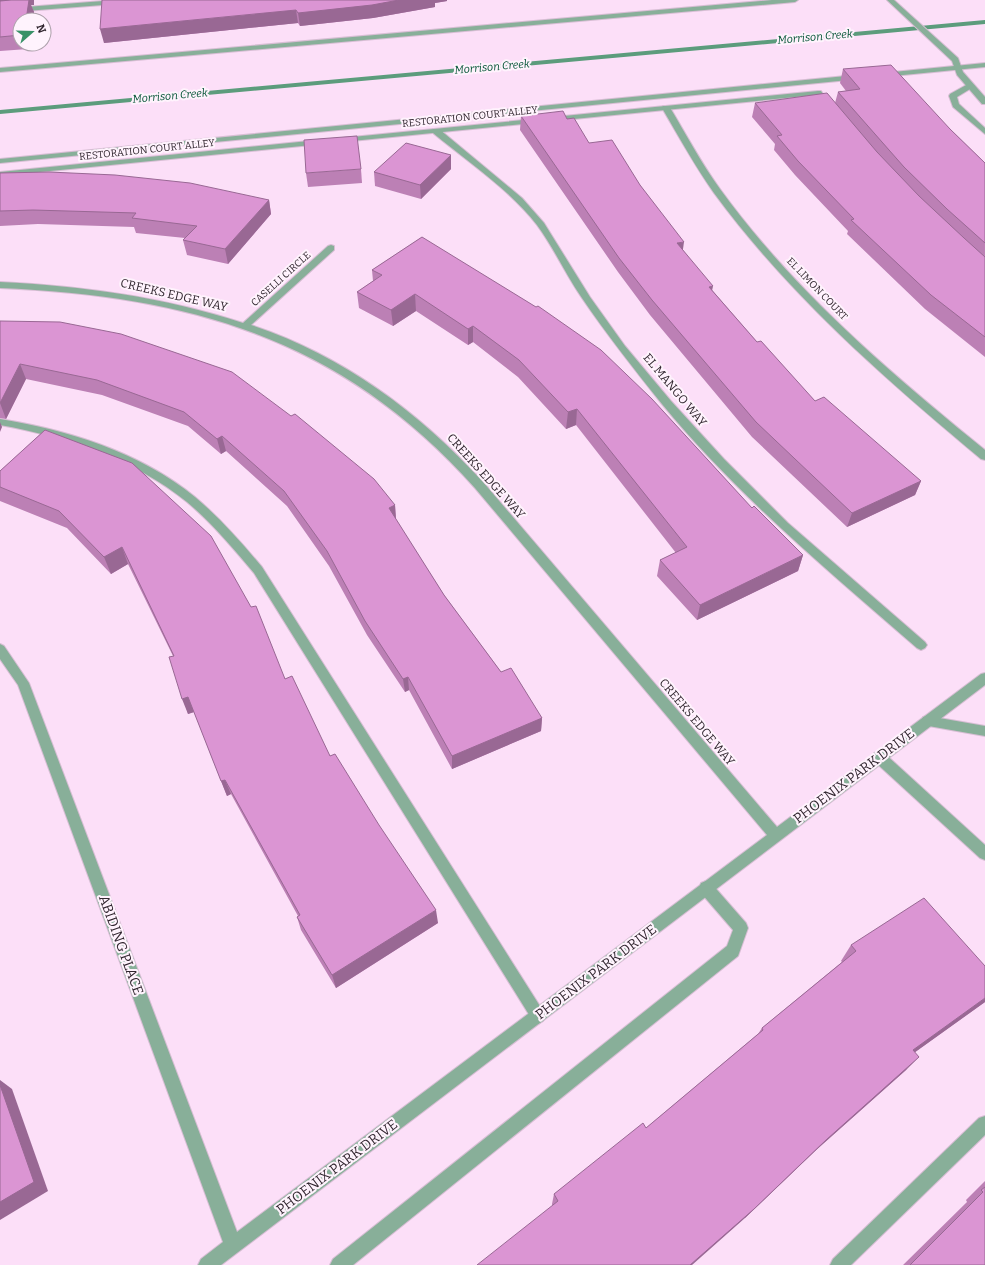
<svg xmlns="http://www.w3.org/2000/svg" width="985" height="1265" font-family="Bitter,serif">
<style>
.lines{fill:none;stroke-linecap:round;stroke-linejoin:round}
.stream{fill:#5c9c7c;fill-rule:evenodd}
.lane-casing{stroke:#d7bed4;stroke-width:2}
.street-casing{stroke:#d7bed4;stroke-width:2}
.lane{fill:#88af99;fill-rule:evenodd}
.street{fill:#88af99;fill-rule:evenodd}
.wall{fill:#bc80b5}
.shaded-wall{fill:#996894}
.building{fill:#db95d3;stroke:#996894}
.labels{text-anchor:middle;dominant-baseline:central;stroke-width:4;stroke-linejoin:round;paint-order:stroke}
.far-street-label{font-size:10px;fill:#31262f;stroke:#fff3fd}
.far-water-label{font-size:11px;font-style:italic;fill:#005132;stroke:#fff3fd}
.street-label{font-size:12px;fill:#31262f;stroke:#fff3fd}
.near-street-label{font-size:14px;fill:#31262f;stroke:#fff3fd}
</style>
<rect width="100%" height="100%" fill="#fcdff8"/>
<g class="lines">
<polygon class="stream" points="985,20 985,24 0,114 0,110"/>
<g class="lane-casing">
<g id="lane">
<polygon points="772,0 798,0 795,2 0,72 0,68"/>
<polygon points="985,63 985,67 883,77 879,75 883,73"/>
<polygon points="856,75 859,75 859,79 0,163 0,159"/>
<polygon points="968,84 975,86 957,97 959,104 985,128 985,134 953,107 949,96 950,94"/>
<polygon points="818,91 821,91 833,108 832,110 826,110 816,95 342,142 338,140 342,138"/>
<polygon points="319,140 322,140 322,144 0,176 0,172"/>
<path d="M0 419C68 430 140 452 195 497 220 518 241 542 262 567L543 1011 546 1016 543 1021 538 1024 533 1021 254 573C233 548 212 523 187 502 134 459 66 437 0 425Z"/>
<polygon points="928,716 985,726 985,736 923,725 922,721 923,717"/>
<polygon points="879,751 884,753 985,845 985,860 980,858 874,761 872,757 874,753"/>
<polygon points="706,881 711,883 746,923 748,928 738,956 353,1265 330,1265 333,1259 727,946 733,930 701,893 699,888 701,883"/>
<polygon points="985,1116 985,1135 851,1265 830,1265 833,1259 979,1118"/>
</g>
</g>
<g class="street-casing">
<g id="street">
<polygon points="116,0 144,0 141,2 0,13 0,9"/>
<polygon points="887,0 894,0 958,58 963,72 985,97 985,104 982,104 957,75 952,61"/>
<path d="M663 106H669C686 134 701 163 720 189 793 290 889 372 985 450V460L981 459C884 378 789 295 714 193 695 166 679 137 662 108Z"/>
<path d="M433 129H439L522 198 544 223 590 297 625 346 671 401 724 459 788 523 925 642 927 645 925 648 921 650 917 648C828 571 737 495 662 404 634 369 607 335 582 298 566 275 554 248 537 225 509 189 468 162 433 133Z"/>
<path d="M331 245 334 246V250L251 325C342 355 419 412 483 482L777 827 981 674 985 673V685L221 1265H198L201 1259 223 1242 18 685 0 659V644L4 646 29 683 237 1232 767 835 475 488C343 340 193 296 0 288V282C83 286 164 297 243 323L328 246Z"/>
</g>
</g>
<use href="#lane" class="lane"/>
<use href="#street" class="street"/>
</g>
<g class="wall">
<polygon points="0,0 34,0 34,5 31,5 34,12 32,20 20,20 20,44 29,44 28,49 0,51"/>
<polygon points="102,0 447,0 447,1 435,3 435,7 373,18 300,26 298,23 104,43"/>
<polygon points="843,69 950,129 985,163 985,357 925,309 847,234 848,231 795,175 774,150 775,144 752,117 755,103 835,103 838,92 846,91 840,83"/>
<polygon points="521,116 567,119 589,143 640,185 683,250 712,290 757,342 815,401 921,481 915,495 847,527 752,437 650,315 618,272 520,130"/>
<polygon points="451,155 451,169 421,199 375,186 374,172"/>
<polygon points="361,169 362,183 308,187 306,173"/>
<polygon points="0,173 269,200 271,214 228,264 187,255 183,240 185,238 136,233 134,227 38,224 0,226"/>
<polygon points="422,237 752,508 803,555 798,571 697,620 657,576 660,560 676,553 576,425 566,429 518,377 473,342 468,345 416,311 393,326 359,308 357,292 373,281 372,270"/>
<polygon points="0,321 395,505 396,520 444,595 501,672 542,718 541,731 452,769 409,690 405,692 367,635 329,566 287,506 226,451 221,454 188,426 102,395 26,379 6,419 0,418"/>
<polygon points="45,430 285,679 330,756 438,923 336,988 301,930 297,917 298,916 231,794 227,796 194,712 188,714 173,656 128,564 111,574 67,528 0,501 0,471"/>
<polygon points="851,945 985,1002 915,1052 906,1070 815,1151 745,1218 552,1205 552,1204 554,1194 646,1128 758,1034 762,1028 842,962 841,961"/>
<polygon points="985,1181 985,1265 903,1265 967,1202 966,1200"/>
</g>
<g class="shaded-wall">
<polygon points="0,0 34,0 34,5 31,5 34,12 32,20 26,20 0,9"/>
<polygon points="399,0 447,0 447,1 435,3 435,7 373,18 300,26 298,13"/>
<polygon points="296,10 298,23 104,43 100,29"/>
<polygon points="26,44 29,44 28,49"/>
<polygon points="451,155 451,169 421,199 420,185"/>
<polygon points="269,200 271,214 228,264 225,249"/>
<polygon points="684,242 682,256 677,243"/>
<polygon points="713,286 710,301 709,287"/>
<polygon points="415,294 416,311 393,326 391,310"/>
<polygon points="473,326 473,342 468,345 468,329"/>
<polygon points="20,364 26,379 6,419 0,403"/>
<polygon points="577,409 576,425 566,429 568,412"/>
<polygon points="0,422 2,427 0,432"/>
<polygon points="222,436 226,451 221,454 217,439"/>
<polygon points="921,481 915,495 847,527 852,513"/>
<polygon points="395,505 396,520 389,508"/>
<polygon points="122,547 128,564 111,574 104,557"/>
<polygon points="803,555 798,571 697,620 700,605"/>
<polygon points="408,677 409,690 405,692 403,679"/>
<polygon points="188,697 194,712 188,714 182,699"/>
<polygon points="542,718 541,731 452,769 452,756"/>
<polygon points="225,780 231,794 227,796 221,781"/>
<polygon points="436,910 438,923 336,988 332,975"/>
<polygon points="985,998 985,1002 900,1063 913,1050"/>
<polygon points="919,1057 906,1070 815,1151 745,1218 692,1265 690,1265 826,1140"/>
<polygon points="0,1080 12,1089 48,1191 0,1220"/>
</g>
<g class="building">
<polygon points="11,0 29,0 26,20 20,20 20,35 0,37 0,1"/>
<polygon points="102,0 399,0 372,5 298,13 296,10 100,29"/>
<polygon points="891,65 950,129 985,163 985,243 947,209 904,167 838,92 860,89 843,69"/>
<polygon points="827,93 877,152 919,196 964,238 985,257 985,337 931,295 851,220 854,219 798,161 777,136 782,135 755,103"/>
<polygon points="563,111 567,119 574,118 589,143 612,140 640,185 684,242 677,243 713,286 709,287 757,342 761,341 815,401 824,397 921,481 852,513 756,422 652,300 619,258 521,116"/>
<polygon points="357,136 361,169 306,173 304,140"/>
<polygon points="406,143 451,155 420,185 374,172"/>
<polygon points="49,172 115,175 190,183 269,200 225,249 183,240 197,226 132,218 136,213 33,210 0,211 0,173"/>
<polygon points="422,237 536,307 538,306 601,350 652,399 752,508 754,506 803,555 700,605 660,560 687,547 577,409 568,412 519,360 473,326 468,329 415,294 391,310 357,292 382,275 372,270"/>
<polygon points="0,321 60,322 121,334 232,372 291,416 295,414 374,479 395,505 389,508 444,595 501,672 511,668 542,718 452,756 408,677 403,679 365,621 327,551 284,491 222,436 217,439 184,412 97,380 20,364 0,403"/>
<polygon points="45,430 132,463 211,536 251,607 256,606 285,679 292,676 330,756 335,754 379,825 436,910 332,975 297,917 300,915 225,780 221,781 188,697 182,699 169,657 174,656 122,547 104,557 59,511 0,487 0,471"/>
<polygon points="924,898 985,966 985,998 913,1050 919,1057 826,1140 754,1209 690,1265 477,1265 558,1201 554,1194 643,1123 646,1128 763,1030 762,1028 856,951 851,945"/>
<polygon points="0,1085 34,1182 0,1202"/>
<polygon points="985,1187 985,1265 910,1265 983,1192 981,1190"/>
</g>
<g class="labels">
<g class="far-street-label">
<text transform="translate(470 117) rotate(-6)">RESTORATION COURT ALLEY</text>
<text transform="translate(147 150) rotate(-6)">RESTORATION COURT ALLEY</text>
<text transform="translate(281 279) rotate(-42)">CASELLI CIRCLE</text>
<text transform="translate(817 289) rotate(46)">EL LIMON COURT</text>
</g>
<g class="far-water-label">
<text transform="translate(815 37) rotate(-5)">Morrison Creek</text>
<text transform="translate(492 67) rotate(-5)">Morrison Creek</text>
<text transform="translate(170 96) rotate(-5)">Morrison Creek</text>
</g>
<g class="street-label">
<text transform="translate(174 295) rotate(13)">CREEKS EDGE WAY</text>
<text transform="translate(675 390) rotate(50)">EL MANGO WAY</text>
<text transform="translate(486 476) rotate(48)">CREEKS EDGE WAY</text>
<text transform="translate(697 722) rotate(50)">CREEKS EDGE WAY</text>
</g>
<g class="near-street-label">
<text transform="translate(854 776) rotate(-37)">PHOENIX PARK DRIVE</text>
<text transform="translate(121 945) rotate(70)">ABIDING PLACE</text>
<text transform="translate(596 972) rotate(-37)">PHOENIX PARK DRIVE</text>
<text transform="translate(337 1167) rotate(-37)">PHOENIX PARK DRIVE</text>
</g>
</g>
<g transform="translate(32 32) rotate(70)"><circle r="19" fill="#fff3fd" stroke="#ada1ab"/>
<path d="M0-3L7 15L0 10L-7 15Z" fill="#389167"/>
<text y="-6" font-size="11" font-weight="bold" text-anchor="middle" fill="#31262f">N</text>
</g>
</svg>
